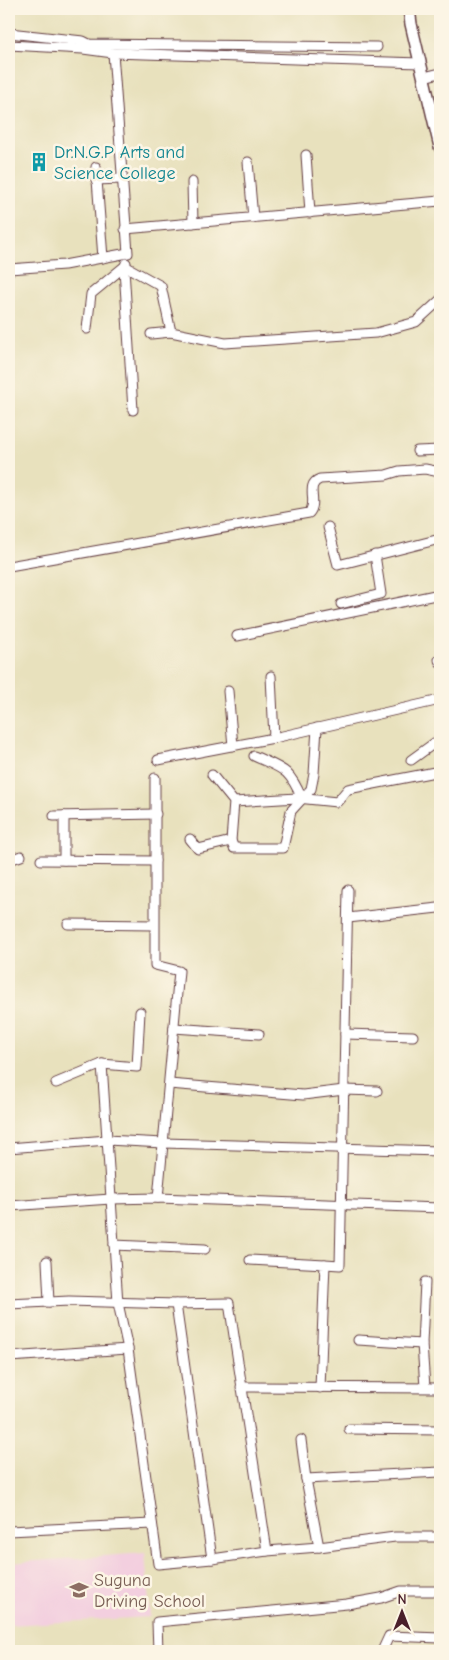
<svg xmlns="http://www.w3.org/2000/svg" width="449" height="1660" font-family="'Comic Neue',sans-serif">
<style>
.built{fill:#f3cfdf}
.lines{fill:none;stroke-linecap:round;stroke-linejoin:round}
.minor-casing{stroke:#623c41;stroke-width:11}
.major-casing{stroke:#623c41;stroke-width:14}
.minor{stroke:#fff;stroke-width:9}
.major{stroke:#fff;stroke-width:11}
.labels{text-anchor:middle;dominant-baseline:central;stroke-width:5;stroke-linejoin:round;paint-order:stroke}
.culture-label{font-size:18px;fill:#0d838f;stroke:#fcf5e5;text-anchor:start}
.education-label{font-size:18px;fill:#785e54;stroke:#fcf5e5;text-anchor:start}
</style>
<rect width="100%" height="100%" fill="#fcf5e5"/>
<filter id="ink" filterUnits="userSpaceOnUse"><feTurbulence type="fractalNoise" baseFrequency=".02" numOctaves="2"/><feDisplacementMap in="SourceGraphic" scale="10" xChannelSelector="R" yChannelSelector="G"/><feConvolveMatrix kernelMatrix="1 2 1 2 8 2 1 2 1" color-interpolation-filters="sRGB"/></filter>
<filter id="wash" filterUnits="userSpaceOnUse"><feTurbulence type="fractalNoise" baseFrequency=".0096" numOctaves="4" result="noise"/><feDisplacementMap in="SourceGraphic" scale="20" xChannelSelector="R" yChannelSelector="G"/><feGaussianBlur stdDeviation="1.12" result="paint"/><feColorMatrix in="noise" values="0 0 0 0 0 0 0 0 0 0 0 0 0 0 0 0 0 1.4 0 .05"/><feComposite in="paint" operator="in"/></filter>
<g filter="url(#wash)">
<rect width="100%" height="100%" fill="#e8e1bd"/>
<polygon class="built" points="145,1553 150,1617 9,1625 9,1563"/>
</g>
<g filter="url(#ink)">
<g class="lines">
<g class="minor-casing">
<g id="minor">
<polyline points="9,33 83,41 89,44 377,47"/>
<polyline points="9,45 83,49 113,53 420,63"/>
<polyline points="424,77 440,73"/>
<polyline points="306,155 310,213"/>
<polyline points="248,162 253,218"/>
<polyline points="96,167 103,258"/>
<polyline points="96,180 122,179"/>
<polyline points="192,182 193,223"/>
<polyline points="125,229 440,201"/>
<polyline points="126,263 124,269 133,410"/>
<polyline points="9,269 64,265 128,253 113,53"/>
<polyline points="87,329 91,294 125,266 161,286 171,332"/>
<polyline points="151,334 171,332 225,343 376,333 416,322 440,300"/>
<polyline points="417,451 440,450"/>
<polyline points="328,527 338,565 440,539"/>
<path d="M9 566 309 513C319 502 304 485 320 479L386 475 399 471 425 469 440 472"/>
<polyline points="341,604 381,594 375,555"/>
<polyline points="237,636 440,594"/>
<polyline points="439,660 440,662"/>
<polyline points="271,676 274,738"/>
<polyline points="228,691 233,746"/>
<path d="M254 756C283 769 289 768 302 799"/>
<polyline points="158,760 274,738 440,700"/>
<polyline points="411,760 440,739"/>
<polyline points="212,775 234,802 231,841"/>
<polyline points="155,778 155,965 179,971 158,1198"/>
<polyline points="234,802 297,798 337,802 348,789 440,771"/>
<polyline points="54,816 156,814"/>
<polyline points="64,816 64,860"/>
<polyline points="190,839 198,849 231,841 234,848 283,848 291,811 311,789 314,774 317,728"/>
<polyline points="9,860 21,856"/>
<polyline points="41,860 155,861"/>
<polyline points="348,918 438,908"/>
<polyline points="68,924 154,925"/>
<polyline points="174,1028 259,1034"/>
<polyline points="345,1034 413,1036"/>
<polyline points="102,1064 118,1303 128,1349 158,1564 212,1559 267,1551 319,1547 395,1537 440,1537"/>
<polyline points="56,1083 102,1064 137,1067 140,1012"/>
<polyline points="169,1084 303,1095 344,1090 377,1091"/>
<polyline points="9,1148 107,1140 163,1143 440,1151"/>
<polyline points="9,1206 111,1199 158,1198 440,1208"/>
<polyline points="114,1245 205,1249"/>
<polyline points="250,1260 325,1264 320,1388"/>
<polyline points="47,1261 49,1302"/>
<polyline points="325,1264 340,1265 348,890"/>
<polyline points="9,1304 69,1301 176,1304 229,1303 267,1551"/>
<polyline points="176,1304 212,1559"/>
<polyline points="358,1340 422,1344"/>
<polyline points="9,1357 128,1349"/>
<polyline points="241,1387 440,1388"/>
<polyline points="425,1387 422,1344 425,1282"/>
<polyline points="349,1429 440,1430"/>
<polyline points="301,1440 306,1479"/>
<polyline points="9,1531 152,1524"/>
<polyline points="319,1547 306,1479 440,1472"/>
<polyline points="158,1651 157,1622 347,1604 381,1598 401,1591 440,1591"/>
<polyline points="382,1651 389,1636 440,1638"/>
</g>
</g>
<g class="major-casing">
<polyline id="major" points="409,9 411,24 440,147"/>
</g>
<use href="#minor" class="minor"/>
<use href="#major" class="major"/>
</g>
</g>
<defs>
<g id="building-bare" transform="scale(1.5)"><path d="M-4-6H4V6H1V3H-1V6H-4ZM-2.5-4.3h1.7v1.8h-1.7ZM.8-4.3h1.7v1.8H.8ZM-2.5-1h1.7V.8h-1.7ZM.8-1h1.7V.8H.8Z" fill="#0f9aa8" stroke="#fcf5e5" stroke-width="2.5" paint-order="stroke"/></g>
<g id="school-bare" transform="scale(1.5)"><path d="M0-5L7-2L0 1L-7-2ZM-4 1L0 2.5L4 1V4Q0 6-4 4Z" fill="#8d6e63" stroke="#fcf5e5" stroke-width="2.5" paint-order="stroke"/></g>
</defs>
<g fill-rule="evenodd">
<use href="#building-bare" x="39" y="162"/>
<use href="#school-bare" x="79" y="1590"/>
</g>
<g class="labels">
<g class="culture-label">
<text x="54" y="152">Dr.N.G.P Arts and<tspan x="54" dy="21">Science College</tspan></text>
</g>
<g class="education-label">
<text x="94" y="1580">Suguna<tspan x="94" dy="21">Driving School</tspan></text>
</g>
</g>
<rect width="449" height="1660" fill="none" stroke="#fcf5e5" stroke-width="30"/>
<g transform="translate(402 1612)" stroke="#fcf5e5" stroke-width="4" paint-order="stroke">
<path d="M0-4L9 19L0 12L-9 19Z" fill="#4a1f2b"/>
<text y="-8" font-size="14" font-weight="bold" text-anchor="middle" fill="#4a1f2b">N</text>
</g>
</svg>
